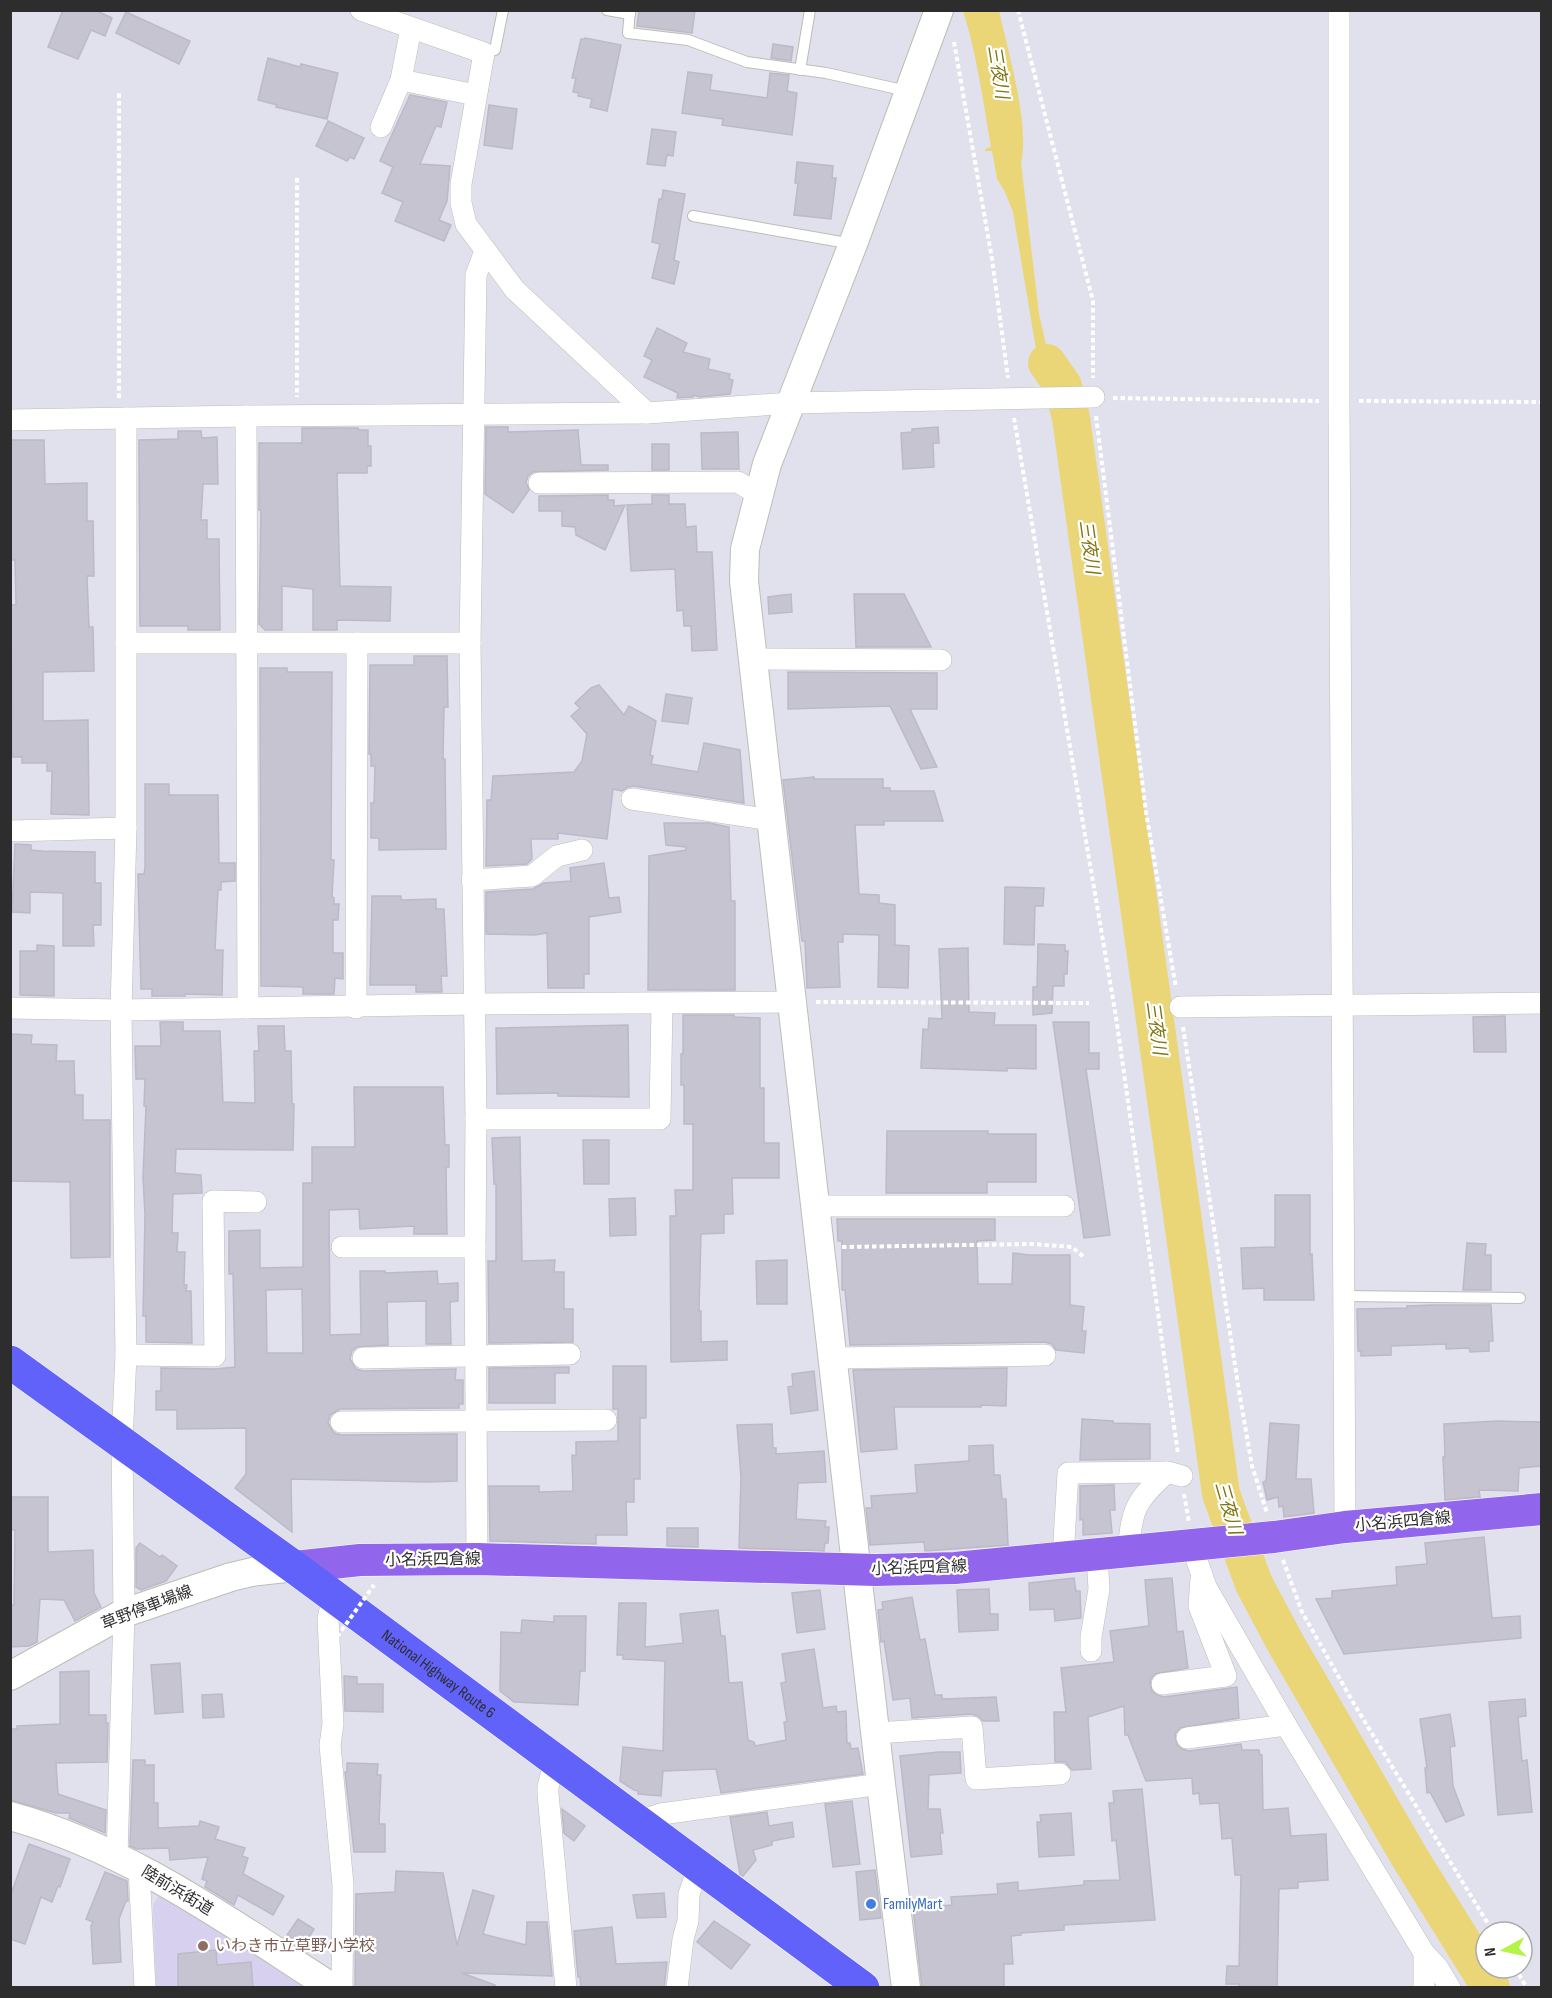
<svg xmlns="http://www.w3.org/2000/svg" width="1552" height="1998" font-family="'Sofia Sans Condensed','Noto Sans JP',sans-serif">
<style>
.education{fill:#d7d0ee}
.water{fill:#ebd677}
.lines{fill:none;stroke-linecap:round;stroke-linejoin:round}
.river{stroke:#ebd677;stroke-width:38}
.building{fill:#c6c4d0;stroke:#bcb9c9;stroke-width:1.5;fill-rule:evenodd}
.lane-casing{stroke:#bbbfb3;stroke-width:12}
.street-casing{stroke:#bbbfb3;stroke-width:22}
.secondary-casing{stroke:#bbbfb3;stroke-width:30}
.primary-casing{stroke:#fff;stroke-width:33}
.highway-casing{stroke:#fff;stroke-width:34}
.path{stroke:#fff;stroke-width:4;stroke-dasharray:4.5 3;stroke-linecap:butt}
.lane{stroke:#fff;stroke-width:10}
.street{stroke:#fff;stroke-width:21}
.secondary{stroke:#fff;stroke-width:28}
.primary{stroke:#9166ec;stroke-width:32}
.highway{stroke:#6062f9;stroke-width:33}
.path-bridge{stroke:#fff;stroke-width:4;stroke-dasharray:4.5 3;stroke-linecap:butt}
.shop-dot{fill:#3f7fe0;stroke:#fff;stroke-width:2}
.education-dot{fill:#8d6e63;stroke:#fff;stroke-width:2}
.labels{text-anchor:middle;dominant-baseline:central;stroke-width:4.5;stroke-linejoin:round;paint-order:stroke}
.street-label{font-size:16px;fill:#2d2d2d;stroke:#fff}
.shop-label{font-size:16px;fill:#366cbe;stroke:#fff;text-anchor:start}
.education-label{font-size:16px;fill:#785e54;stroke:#fff;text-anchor:start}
.water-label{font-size:18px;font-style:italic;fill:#7f7413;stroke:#fff}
</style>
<rect width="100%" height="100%" fill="#e1e0ed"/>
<polygon class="education" points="162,1890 317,1987 156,1987 153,1905"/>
<path class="water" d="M963 11H999C1008 51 1030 125 1021 163L1039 314 1049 358 1066 383 1070 399H1057L1050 371 1040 360 1036 349 1013 212 1005 192 997 179 992 151H985V149L991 147C983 101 977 55 963 11Z"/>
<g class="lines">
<polyline class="river" points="1047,363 1063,386 1071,418 1221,1494 1254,1584 1286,1644 1410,1858 1491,1988"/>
</g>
<g class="building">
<polygon points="63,10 95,10 112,18 105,36 91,30 78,59 48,47"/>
<polygon points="639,10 695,10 692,33 637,26"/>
<polygon points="126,12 190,41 179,64 116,33"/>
<polygon points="585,38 621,45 607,111 590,107 592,99 578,96 579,93 573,92 576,78 572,78 581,39 585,39"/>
<polygon points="773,44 793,47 791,61 771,58"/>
<polygon points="268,58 300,67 301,64 338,73 327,119 276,107 277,105 258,100"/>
<polygon points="688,72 712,75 710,90 767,98 770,73 789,75 787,91 797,93 792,135 722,125 723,119 682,113"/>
<polygon points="410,95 447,102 441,127 436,126 420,164 450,166 447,201 439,220 451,225 444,241 395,221 403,202 382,193 393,167 380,161"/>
<polygon points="489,105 517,109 512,149 484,145"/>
<polygon points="328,121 364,138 354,159 350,157 347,161 316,146"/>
<polygon points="652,129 676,132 673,156 667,155 665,166 647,164"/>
<polygon points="797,162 833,166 832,178 836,178 831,219 794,215 798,183 795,183"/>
<polygon points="663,190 685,194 674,260 679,262 674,284 652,278 660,244 652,242 659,199 662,199"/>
<polygon points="657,328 687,343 683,352 710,359 708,369 730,374 729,379 733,380 730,394 700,397 693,395 693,397 677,398 678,393 644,377 652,360 644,356"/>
<polygon points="486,427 508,427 508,432 578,430 581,465 608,465 608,470 533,472 528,476 526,482 529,490 513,513 485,494"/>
<polygon points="938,427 939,443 933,443 934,467 903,469 901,433 912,432 912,429"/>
<polygon points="302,428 358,428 359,430 368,430 368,446 371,446 371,466 367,466 367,473 337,473 340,586 391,587 390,621 337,620 337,630 313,630 313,589 282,586 282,630 265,630 259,624 261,510 259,510 259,443 302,443"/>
<polygon points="178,431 201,431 202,438 217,437 218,484 203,484 201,520 207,520 207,539 219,539 220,630 188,630 188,626 140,626 139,440 178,439"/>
<polygon points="738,432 739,469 702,469 701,433"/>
<polygon points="11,440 44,440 45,484 87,483 87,521 93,521 94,576 87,576 89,627 93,627 94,671 43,672 43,721 88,720 89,815 51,814 52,771 47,771 47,763 22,763 22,757 12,757 11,605 16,605 15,560 11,560"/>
<rect x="652" y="444" width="17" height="26"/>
<polygon points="608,495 608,500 614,500 614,506 625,505 605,550 576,535 575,527 562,526 562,511 539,511 539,496"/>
<polygon points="652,495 669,495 669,504 685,504 686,527 696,526 697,552 712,552 717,650 692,651 691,626 684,626 683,610 677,611 675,569 631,571 627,505 652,504"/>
<polygon points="791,594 792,612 769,614 768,597"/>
<polygon points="854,594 904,594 931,647 856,647"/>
<polygon points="414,656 447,656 448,707 444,707 443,759 445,759 446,849 379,850 379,838 371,838 371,803 374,803 375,766 371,766 371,754 369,754 370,665 414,665"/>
<polygon points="260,668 287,668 287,672 332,672 331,860 334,860 332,897 334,898 334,904 339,904 338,920 333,920 333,953 343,953 343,979 335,978 334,994 303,994 303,987 261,986"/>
<polygon points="788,672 937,673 937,709 910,709 937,767 921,769 890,706 788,709"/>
<polygon points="599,685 624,715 629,706 656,721 650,755 653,756 651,764 698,772 704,743 740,750 744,803 634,786 628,787 622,791 613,789 607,839 558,833 558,839 531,839 532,859 527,864 486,866 487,800 491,800 493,776 574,772 582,761 587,734 571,716 580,708 575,703 591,688"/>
<polygon points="666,694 692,698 688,724 662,721"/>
<polygon points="814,777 814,779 883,779 883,788 890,788 890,791 934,791 943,821 884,821 884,825 855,825 859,894 879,895 879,903 895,905 895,945 909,946 908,988 878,987 879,935 843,934 843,942 838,942 840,987 807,988 805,941 802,941 783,780"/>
<polygon points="145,784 169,784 169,795 218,795 219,863 235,863 235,881 221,882 221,890 218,890 215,950 223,950 222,995 185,994 185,996 152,996 152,989 141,989 138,874 144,874 145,868"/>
<polygon points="664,823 709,823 729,827 731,901 735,901 735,990 648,990 649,856 686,850 686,847 666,845"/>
<polygon points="15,844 31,845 31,850 42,851 95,852 95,883 101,883 101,925 93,925 94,946 63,946 63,893 30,892 30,913 12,912"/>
<polygon points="604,863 609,898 619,897 621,912 589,917 589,974 584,974 584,988 548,988 547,933 535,935 486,934 486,892 533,889 544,883 571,881 570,868"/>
<polygon points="1005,887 1044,888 1043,906 1035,906 1034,945 1004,944"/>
<polygon points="372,896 401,896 401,900 436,899 436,909 444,909 447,976 441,976 442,992 416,992 416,985 370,985"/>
<polygon points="1038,944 1065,945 1065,951 1068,951 1067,974 1064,974 1064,986 1053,986 1052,1013 1033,1015 1033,987 1037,987"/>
<polygon points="37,945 54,946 54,996 20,995 20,951 37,951"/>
<polygon points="968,948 969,1012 995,1013 994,1025 1036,1025 1036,1069 1007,1068 1007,1071 921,1068 923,1029 928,1030 929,1018 942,1019 939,949"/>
<polygon points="683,1015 734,1015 734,1017 760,1018 760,1088 764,1088 764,1143 779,1143 779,1178 732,1178 733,1214 724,1214 724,1233 701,1234 699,1311 701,1311 701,1342 727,1341 727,1360 671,1362 670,1216 676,1216 675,1190 693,1190 693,1124 684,1124 684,1085 681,1085 681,1054 683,1054"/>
<polygon points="1505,1016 1506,1052 1474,1052 1473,1017"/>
<polygon points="160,1022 183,1022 183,1031 220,1031 223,1102 255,1103 254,1051 259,1051 258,1026 284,1026 285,1051 291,1051 292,1104 294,1104 293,1150 176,1149 175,1173 201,1175 202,1193 173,1194 172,1233 178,1233 177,1252 185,1252 184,1285 187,1285 186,1291 191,1291 192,1343 146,1342 146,1316 143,1316 145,1215 143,1177 146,1106 144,1106 145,1079 136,1079 135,1046 161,1046"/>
<polygon points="1053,1022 1089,1022 1089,1053 1099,1053 1099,1069 1086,1069 1110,1235 1084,1238"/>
<polygon points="628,1025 629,1097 558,1096 558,1093 497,1094 496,1028"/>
<polygon points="10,1034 32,1035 31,1044 57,1045 56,1061 74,1061 75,1095 83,1095 83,1120 110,1120 110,1257 71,1258 70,1182 10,1181"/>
<path d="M354 1087H443L445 1145H449V1167H446L447 1234H414V1226L360 1229 359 1209 329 1210 330 1335 361 1334 360 1271H385V1273L437 1271 438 1284 458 1283V1301L450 1302 451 1344H426V1301L387 1302 388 1345 357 1347 352 1351 350 1359 356 1369 363 1371 456 1369 455 1380H463V1404H459V1408L340 1409 330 1415 328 1423 334 1433 341 1435 457 1434V1481L428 1482 291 1479 292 1532 235 1488 246 1474V1428L177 1429V1410H156V1391H161V1368L215 1369 235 1367 233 1274H229V1231L260 1230V1268L303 1267V1183H312V1147H355ZM302 1289 303 1353H267L266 1290Z"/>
<polygon points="887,1131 988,1131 988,1134 1036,1134 1036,1182 987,1182 987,1193 886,1193"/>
<polygon points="520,1137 522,1261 555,1260 554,1272 564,1272 564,1309 573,1309 573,1342 489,1343 488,1261 496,1261 496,1184 494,1184 492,1138"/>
<polygon points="583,1140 609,1140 609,1184 584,1184"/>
<polygon points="1275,1195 1310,1195 1310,1255 1312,1254 1314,1300 1264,1300 1264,1288 1243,1289 1241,1248 1275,1247"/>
<polygon points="635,1198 636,1235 610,1236 609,1199"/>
<polygon points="837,1219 995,1219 995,1240 977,1241 978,1284 1012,1284 1013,1253 1029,1255 1070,1255 1070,1305 1084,1307 1082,1331 1086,1331 1084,1353 1056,1350 1052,1344 1045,1342 850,1345 845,1290 842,1290 842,1241 838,1241"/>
<polygon points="1467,1243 1486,1244 1485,1255 1491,1255 1491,1290 1463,1290"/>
<polygon points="787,1260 787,1304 757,1304 756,1261"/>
<polygon points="1433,1305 1491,1305 1493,1341 1489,1341 1489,1351 1470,1352 1469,1348 1446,1349 1446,1344 1391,1346 1391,1355 1361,1356 1361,1351 1358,1351 1357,1309 1407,1308 1407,1306"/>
<polygon points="613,1366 646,1366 646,1418 640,1418 640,1479 634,1479 634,1502 626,1502 627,1535 596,1535 596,1544 490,1541 489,1486 539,1486 539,1492 573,1491 572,1455 576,1456 576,1442 618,1441 618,1409 613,1409"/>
<polygon points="569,1367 569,1373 555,1373 555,1403 489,1403 489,1368"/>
<polygon points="1007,1368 1006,1406 981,1405 981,1407 894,1407 897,1449 861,1452 853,1370"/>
<polygon points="814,1371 818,1410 791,1414 788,1387 793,1386 792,1374"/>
<polygon points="1082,1419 1113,1421 1113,1423 1150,1424 1150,1459 1080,1460"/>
<polygon points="1497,1421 1542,1422 1542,1466 1519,1468 1518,1491 1479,1490 1480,1497 1445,1500 1443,1457 1445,1457 1444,1424"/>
<polygon points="1270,1423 1299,1425 1296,1479 1311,1479 1314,1513 1284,1517 1283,1506 1279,1507 1278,1497 1267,1500 1263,1482 1266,1481"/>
<polygon points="772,1424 773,1448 776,1448 776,1454 824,1451 826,1482 798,1483 796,1519 826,1521 825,1527 829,1527 828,1543 825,1543 824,1551 739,1548 741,1477 737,1425"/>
<polygon points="993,1445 994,1475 1000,1475 1002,1499 1006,1499 1008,1545 925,1551 924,1542 870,1545 866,1508 872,1508 871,1496 917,1493 915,1465 969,1461 969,1446"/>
<polygon points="1114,1485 1115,1510 1110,1510 1112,1533 1083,1535 1083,1519 1080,1520 1080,1486"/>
<polygon points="10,1497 48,1497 48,1552 93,1550 94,1593 101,1607 75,1621 64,1600 40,1599 37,1642 29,1646 10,1647 10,1605 14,1605 15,1530 10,1530"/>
<polygon points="667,1528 698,1528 698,1547 667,1546"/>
<polygon points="1484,1537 1492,1618 1520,1616 1521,1638 1344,1654 1316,1599 1332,1598 1332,1591 1397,1585 1396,1567 1427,1564 1425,1543"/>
<polygon points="140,1543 160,1557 162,1555 177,1566 166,1581 141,1590 136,1587 136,1548"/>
<polygon points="1074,1578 1076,1591 1080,1591 1081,1618 1055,1621 1054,1609 1030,1610 1029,1583"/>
<polygon points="1172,1578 1177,1632 1183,1631 1188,1668 1155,1674 1150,1680 1152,1691 1157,1695 1164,1697 1237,1687 1239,1718 1180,1728 1175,1734 1177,1745 1182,1749 1189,1751 1241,1744 1242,1750 1259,1750 1260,1755 1262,1755 1263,1810 1288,1808 1291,1836 1326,1834 1328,1880 1298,1882 1298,1888 1279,1889 1277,1988 1239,1988 1239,1984 1226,1984 1227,1966 1239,1966 1241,1875 1235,1875 1232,1838 1222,1839 1219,1803 1200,1804 1199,1793 1193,1794 1192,1778 1146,1781 1128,1735 1125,1735 1124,1706 1088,1717 1091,1769 1072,1770 1065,1762 1055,1762 1054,1712 1066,1712 1061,1668 1114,1662 1110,1631 1149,1626 1145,1580"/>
<polygon points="989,1589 990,1614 998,1614 998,1630 959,1632 957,1590"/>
<polygon points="820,1590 825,1629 797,1633 792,1593"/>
<polygon points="912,1597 920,1640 925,1639 935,1695 942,1695 942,1699 996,1697 999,1721 983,1721 978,1716 971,1714 912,1718 910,1698 893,1700 884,1641 881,1642 878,1610 883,1609 882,1602"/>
<polygon points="619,1603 646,1603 645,1647 683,1643 680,1614 718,1610 721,1636 725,1636 729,1683 742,1682 748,1740 754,1742 755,1746 786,1740 784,1722 787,1722 781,1683 786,1682 782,1654 814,1649 823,1708 836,1706 837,1712 846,1711 847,1743 850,1743 851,1749 858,1748 863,1774 721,1793 716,1769 663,1771 661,1796 638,1794 638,1791 634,1790 620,1781 623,1747 663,1751 665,1661 623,1659 623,1655 617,1655"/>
<polygon points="554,1616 586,1616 585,1671 580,1671 578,1705 514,1702 500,1691 501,1632 521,1633 522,1620 554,1622"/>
<polygon points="180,1663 183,1712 155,1714 151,1665"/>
<polygon points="89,1671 89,1715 106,1715 106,1723 108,1723 107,1762 56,1763 58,1794 106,1810 105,1833 69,1818 70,1813 56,1813 10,1800 10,1729 17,1729 17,1726 60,1724 60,1672"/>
<polygon points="344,1676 357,1677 357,1684 383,1684 383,1712 345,1711"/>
<polygon points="222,1694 224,1717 203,1718 202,1695"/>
<polygon points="1525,1699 1526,1716 1518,1717 1522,1761 1527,1760 1532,1812 1498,1815 1489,1702"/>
<polygon points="1450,1714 1455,1746 1450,1747 1453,1786 1464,1815 1446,1822 1430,1792 1427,1793 1425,1768 1427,1768 1420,1719"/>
<polygon points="939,1752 960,1752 961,1773 929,1775 928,1809 940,1809 943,1833 940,1833 942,1854 911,1857 900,1756"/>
<polygon points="133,1760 145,1760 145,1765 154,1765 154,1803 158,1803 158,1828 199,1826 200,1821 219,1827 215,1839 245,1848 242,1856 248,1858 243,1874 284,1896 273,1915 238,1895 234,1905 205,1887 207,1881 202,1879 208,1857 170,1860 169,1848 137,1849 130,1846"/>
<polygon points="347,1763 378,1764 377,1775 381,1775 379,1824 385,1824 385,1852 354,1852 345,1772 347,1772"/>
<polygon points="1142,1789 1155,1920 1064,1925 1064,1930 1021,1933 1021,1935 1011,1936 1013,1964 1004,1964 1004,1988 922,1988 913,1908 952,1905 951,1897 998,1894 997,1884 1018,1882 1018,1891 1084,1885 1084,1881 1120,1880 1116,1840 1112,1841 1109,1803 1114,1803 1113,1791"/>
<polygon points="852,1801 860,1864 833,1867 825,1804"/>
<polygon points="562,1809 585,1826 574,1841 564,1833"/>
<polygon points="767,1812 769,1826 792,1822 794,1837 772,1841 772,1845 753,1850 756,1860 743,1876 740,1874 730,1817"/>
<polygon points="1071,1813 1074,1855 1039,1857 1037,1822 1041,1822 1040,1815"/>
<polygon points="29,1844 70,1859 60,1887 58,1886 52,1902 41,1897 25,1944 10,1939 10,1897"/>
<polygon points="875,1870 881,1918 860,1920 856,1872"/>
<polygon points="396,1871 443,1873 457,1945 473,1890 494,1896 483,1934 526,1945 527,1922 547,1922 552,1976 462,1973 495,1985 495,1988 355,1988 356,1894 395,1892"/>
<polygon points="105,1872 127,1881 128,1901 126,1901 119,1919 121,1962 93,1964 91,1926 93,1922 86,1919"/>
<polygon points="664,1893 666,1917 637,1918 633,1895"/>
<polygon points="298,1919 314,1929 304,1946 287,1935"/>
<polygon points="714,1921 750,1945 731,1969 697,1942"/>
<polygon points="612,1927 616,1964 667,1962 664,1988 581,1988 580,1977 578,1977 574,1931"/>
<polygon points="216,1950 217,1965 251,1962 253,1988 178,1988 178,1954"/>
</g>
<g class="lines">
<g class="lane-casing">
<g id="lane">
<polyline points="607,10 630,14"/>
<polyline points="630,10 628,33 688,40 747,62 826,73 907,91"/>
<polyline points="484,53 495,50 503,10"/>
<polyline points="800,70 810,10"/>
<polyline points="693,216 853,244"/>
<polyline points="1344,1296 1520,1298"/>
</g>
</g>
<g class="street-casing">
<g id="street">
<polyline points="361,10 484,53 461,184 461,203 466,224 515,290 647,413 791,403 1094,397"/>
<polyline points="1339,10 1339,401 1345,1527"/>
<polyline points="401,80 476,95"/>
<polyline points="381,127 401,80 411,28"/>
<polyline points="246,416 248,1008"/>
<polyline points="10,420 246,416 647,413"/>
<polyline points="539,483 738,482 759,495"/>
<polyline points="126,643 470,643"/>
<polyline points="753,659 941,660"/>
<polyline points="632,799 771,820"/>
<polyline points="10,831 126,828"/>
<polyline points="472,880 532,876 557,856 582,850"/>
<polyline points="1180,1007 1542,1003"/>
<polyline points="10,1008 121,1010 474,1004 791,1002"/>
<polyline points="356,1008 357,643"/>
<polyline points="476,1119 660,1119 662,1004"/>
<polyline points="815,1206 1064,1206"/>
<polyline points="342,1247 475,1247"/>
<polyline points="126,1355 215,1356 213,1201 256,1202"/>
<polyline points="363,1358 570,1354"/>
<polyline points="833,1358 1045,1355"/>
<polyline points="341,1422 606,1420"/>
<polyline points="1192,1546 1206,1587 1286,1725 1424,1953 1424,1988"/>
<path d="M1128 1552C1132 1508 1135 1502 1167 1472"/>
<polyline points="1063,1558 1068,1473 1167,1472 1182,1476"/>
<polyline points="477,1559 475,1247 476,1119 470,643 476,275 485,251"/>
<polyline points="333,1596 328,1619 333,1724 330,1745 343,1885 342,1988"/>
<polyline points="1091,1651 1091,1637 1099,1589 1097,1555"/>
<polyline points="1162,1684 1226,1676 1199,1606 1201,1578"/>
<polyline points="875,1733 972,1727 976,1779 1060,1774"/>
<polyline points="1187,1738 1286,1725"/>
<polyline points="555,1760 548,1787 548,1794 566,1988"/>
<polyline points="638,1822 661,1814 881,1784"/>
<polyline points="117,1857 124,1613 122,1442 126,1355 121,1010 126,828 126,418"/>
<polyline points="139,1868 145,1988"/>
<polyline points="1424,1953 1438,1968 1450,1988"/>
<polyline points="677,1988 683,1939 688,1921 689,1894 699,1866"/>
</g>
</g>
<g class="secondary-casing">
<g id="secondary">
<polyline points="10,1676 124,1613 231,1577 252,1572 294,1567"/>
<path d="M10 1816C128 1848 231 1923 333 1988"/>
<polyline points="906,1988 881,1784 744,581 745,549 767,464 853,244 939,10"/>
</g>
</g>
<g class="primary-casing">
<polyline id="primary" points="294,1567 360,1560 477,1559 876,1570 955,1568 1274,1537 1345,1527 1542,1509"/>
</g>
<g class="highway-casing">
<g id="highway">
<path id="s1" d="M10 1362 294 1567 863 1988"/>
</g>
</g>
<g class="path">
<polyline points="1018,10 1093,301 1093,378"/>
<polyline points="954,42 992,259 1008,378"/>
<polyline points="297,178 297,397"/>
<polyline points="119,398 119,93"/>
<polyline points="1113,398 1319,401"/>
<polyline points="1359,401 1542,402"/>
<polyline points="1096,416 1146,812 1176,988"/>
<polyline points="1014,418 1116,1017 1178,1454"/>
<polyline points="816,1002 1089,1003"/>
<polyline points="1183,1027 1239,1391 1252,1466 1267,1513"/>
<polyline points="842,1247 1033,1244 1072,1247 1085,1258"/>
<polyline points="1184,1494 1189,1522"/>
<polyline points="1283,1560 1302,1612 1354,1704 1493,1932"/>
<polyline points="1515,1968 1527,1988"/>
</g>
<use href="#lane" class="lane"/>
<use href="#street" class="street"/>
<use href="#secondary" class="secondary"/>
<use href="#primary" class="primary"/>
<use href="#highway" class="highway"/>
<polyline class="path-bridge" points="324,1655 374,1585"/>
</g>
<circle class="shop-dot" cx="871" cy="1904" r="6"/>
<circle class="education-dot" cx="203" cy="1946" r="6"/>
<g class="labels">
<g class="street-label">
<text transform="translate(1403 1522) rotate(-5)">小名浜四倉線</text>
<text transform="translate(433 1560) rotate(-1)">小名浜四倉線</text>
<text transform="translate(919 1568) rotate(-2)">小名浜四倉線</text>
<text transform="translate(147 1608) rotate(-21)">草野停車場線</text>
<text stroke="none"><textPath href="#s1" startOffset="530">National Highway Route 6</textPath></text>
<text transform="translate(177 1891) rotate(31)">陸前浜街道</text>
</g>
<g class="shop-label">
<text x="883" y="1904">FamilyMart</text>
</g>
<g class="education-label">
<text x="215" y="1946">いわき市立草野小学校</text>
</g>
<g class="water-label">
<text transform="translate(998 72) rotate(81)">三夜川</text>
<text transform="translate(1089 547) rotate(82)">三夜川</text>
<text transform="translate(1156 1028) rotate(82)">三夜川</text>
<text transform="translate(1228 1508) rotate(74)">三夜川</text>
</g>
</g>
<rect width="1552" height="1998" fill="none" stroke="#2d2d2d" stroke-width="24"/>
<g transform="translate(1504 1950) rotate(262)"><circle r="28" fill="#ffffff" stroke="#ababab" stroke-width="1.5"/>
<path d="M0-4.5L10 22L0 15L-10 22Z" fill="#b4f447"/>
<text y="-9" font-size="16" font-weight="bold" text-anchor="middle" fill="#2d2d2d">N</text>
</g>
</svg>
